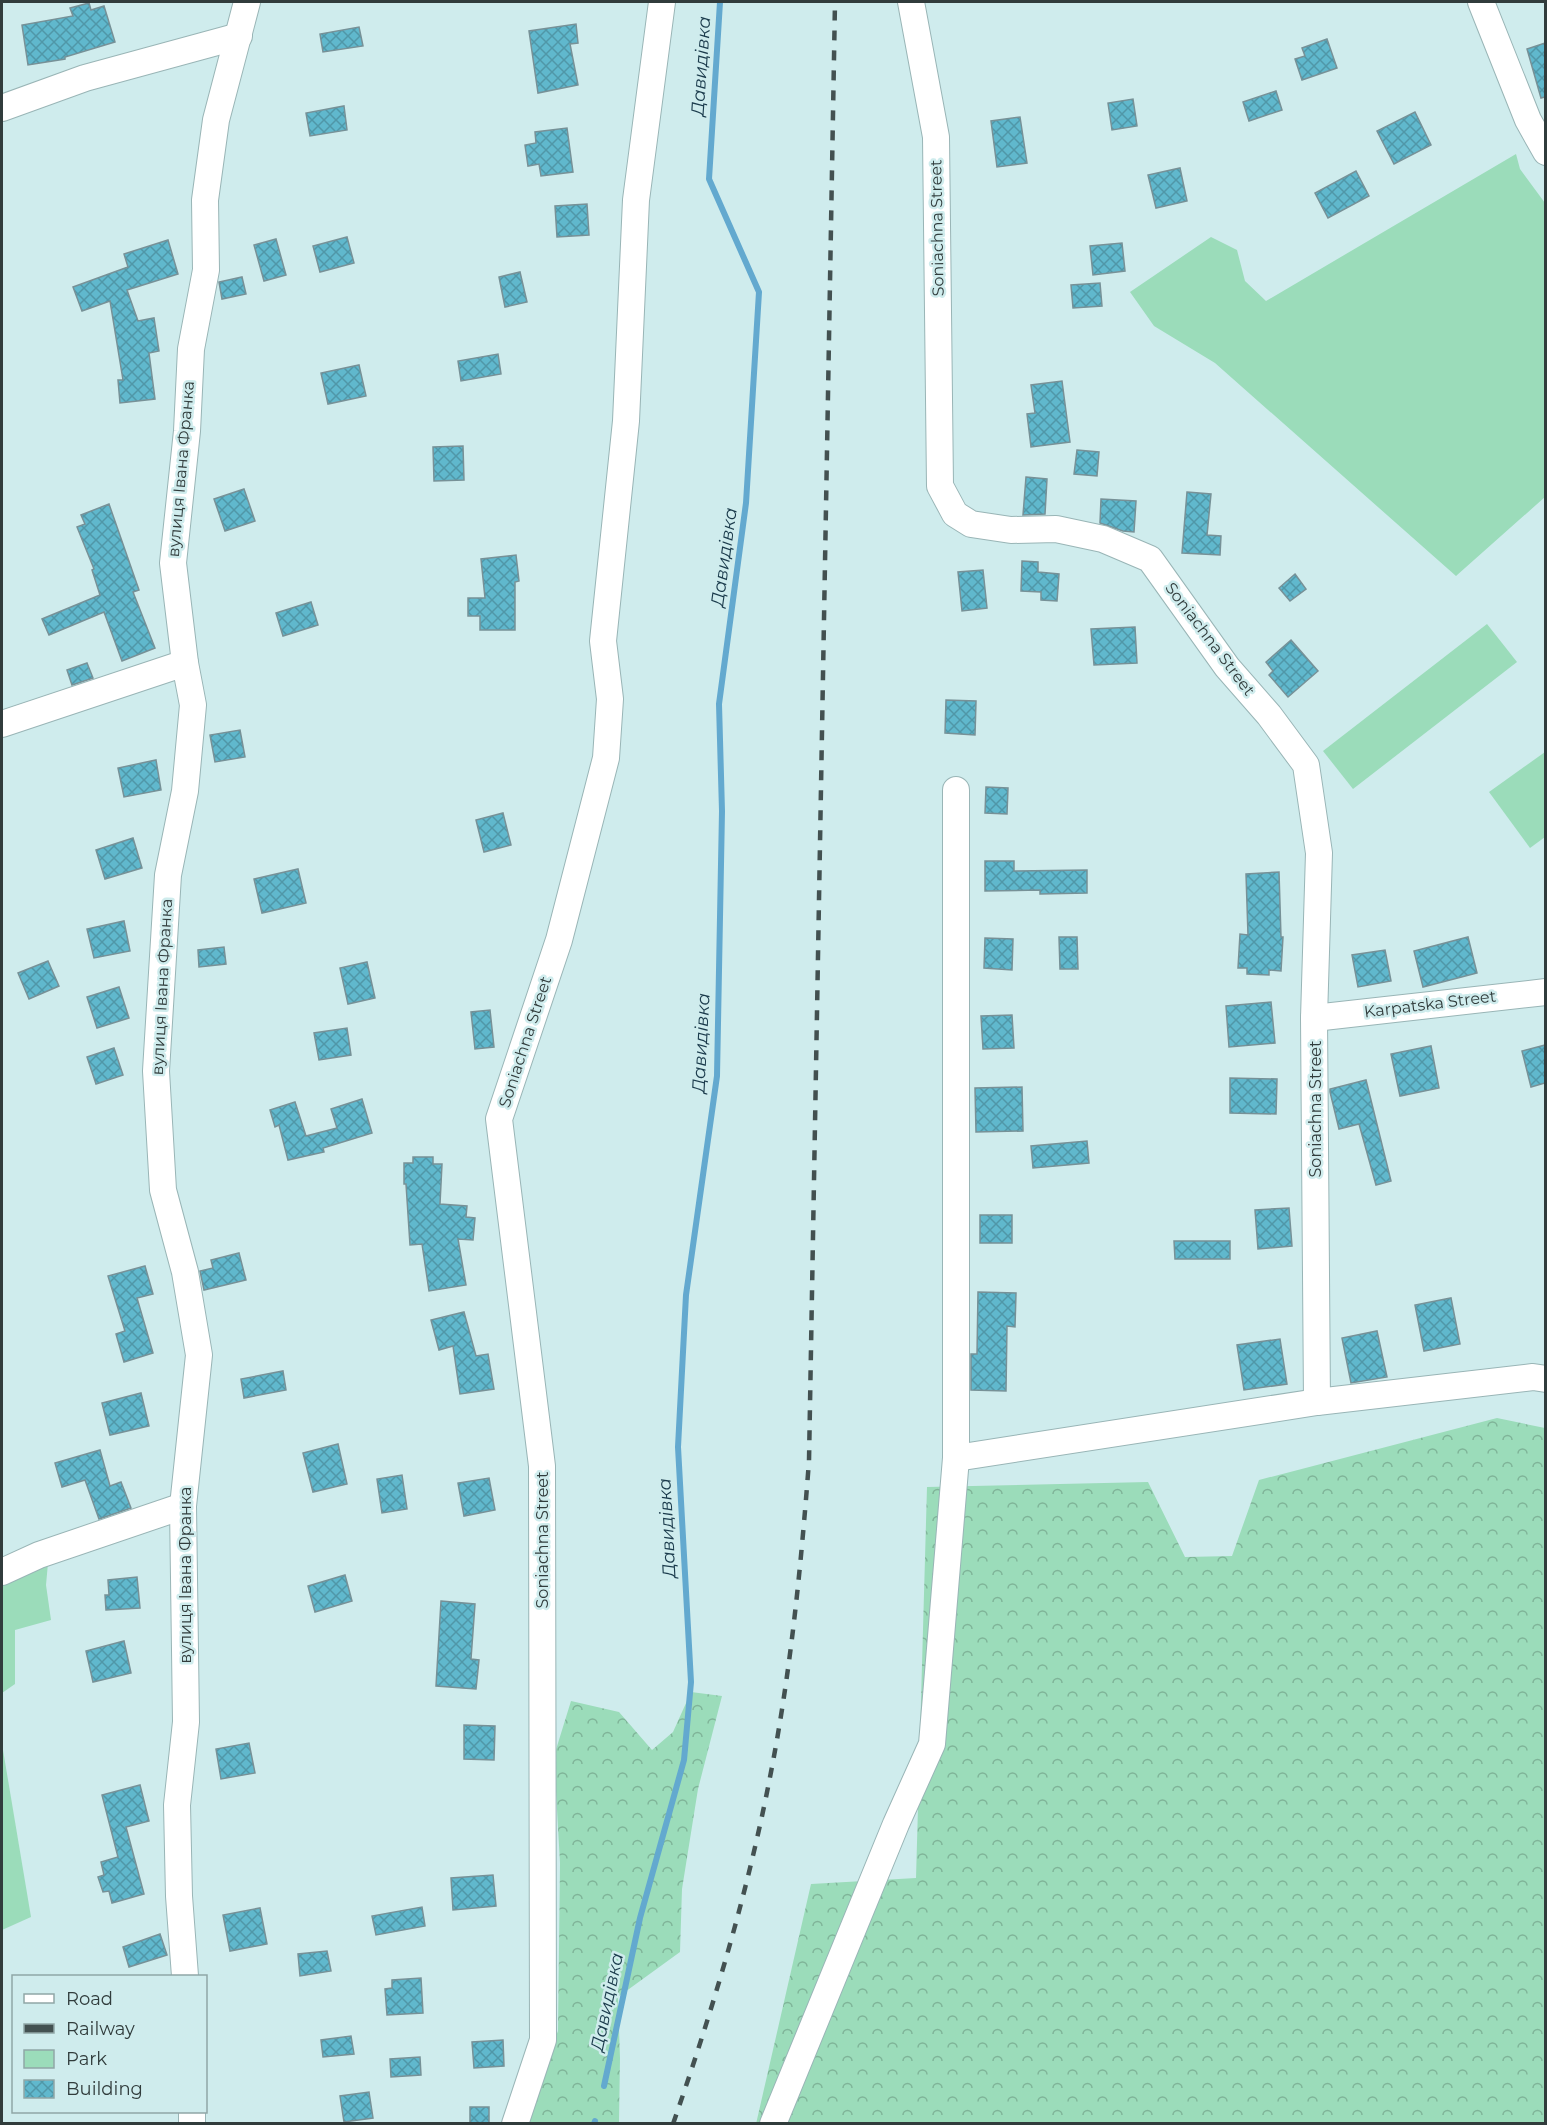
<svg xmlns="http://www.w3.org/2000/svg" width="1547" height="2125" font-family="Montserrat,sans-serif">
<style>
.forest{fill:url(#forest-crowns)}
.green{fill:#9bdcba}
.lines{fill:none;stroke-linecap:round;stroke-linejoin:round}
.stream{stroke:#63a9cf;stroke-width:6}
.building{fill:url(#building-cross-hatch);stroke:#779197;stroke-width:1.5}
.minor-casing{stroke:#99b5b6;stroke-width:28}
.minor{stroke:#fff;stroke-width:26}
.rail{stroke:#435151;stroke-width:4.5;stroke-dasharray:10 10;stroke-linecap:butt}
.labels{text-anchor:middle;dominant-baseline:central;stroke-width:5;stroke-linejoin:round;paint-order:stroke}
.street-label{font-size:16px;fill:#313c3c;stroke:#cfeced}
.water-label{font-size:18px;font-style:italic;fill:#1a3a4b;stroke:#cfeced}
</style>
<defs>
<pattern id="forest-crowns" width="20" height="18" patternUnits="userSpaceOnUse" patternTransform="scale(1.5)"><rect width="20" height="18" fill="#9bdcba"/><path d="M2 6a3 3 0 1 1 6 0M12 15a3 3 0 1 1 6 0" fill="none" stroke="#7fb498"/></pattern>
<pattern id="building-cross-hatch" width="8" height="8" patternUnits="userSpaceOnUse" patternTransform="scale(1.5)"><rect width="8" height="8" fill="#60b8cd"/><path d="M0 0l8 8M0 8l8-8" fill="none" stroke="#5097a8"/></pattern>
</defs>
<rect width="100%" height="100%" fill="#cfeced"/>
<g class="forest">
<polygon points="1497,1418 1545,1428 1545,2123 756,2124 811,1884 916,1878 927,1487 1148,1482 1185,1557 1232,1556 1259,1480"/>
<polygon points="691,1692 722,1696 698,1789 682,1889 680,1952 618,1997 620,2058 619,2123 520,2124 558,2031 560,1863 554,1756 571,1701 619,1712 652,1750 673,1732"/>
</g>
<g class="green">
<polygon points="1516,154 1520,169 1545,203 1545,497 1456,576 1215,363 1154,326 1130,292 1211,237 1237,250 1245,281 1266,301"/>
<polygon points="1487,624 1517,662 1353,789 1323,751"/>
<polygon points="1545,752 1545,837 1530,848 1489,792"/>
<polygon points="48,1563 46,1585 51,1620 15,1630 15,1684 2,1693 2,1583"/>
<polygon points="2,1744 31,1917 2,1930"/>
</g>
<g class="lines">
<g class="stream">
<polyline points="604,2086 640,1918 684,1760 691,1682 678,1447 686,1295 717,1076 722,811 719,704 746,503 759,292 709,179 720,2"/>
<polyline points="594,2124 595,2121"/>
</g>
</g>
<g class="building">
<polygon points="89,3 91,10 104,6 115,42 65,57 65,59 28,65 22,25 73,16 70,8"/>
<polygon points="576,24 578,43 570,44 578,85 538,93 529,31"/>
<polygon points="359,27 363,46 323,52 320,34"/>
<polygon points="1327,39 1337,68 1302,80 1295,59 1305,56 1302,48"/>
<polygon points="1545,43 1545,97 1541,98 1527,49"/>
<polygon points="1276,91 1282,110 1249,121 1243,102"/>
<polygon points="1133,99 1137,126 1112,130 1108,103"/>
<polygon points="344,106 347,130 310,136 306,113"/>
<polygon points="1415,112 1431,145 1394,164 1377,131"/>
<polygon points="1020,117 1027,163 997,167 991,121"/>
<polygon points="567,128 573,172 541,176 539,164 528,166 525,145 536,143 535,132"/>
<polygon points="1180,168 1187,201 1156,208 1148,175"/>
<polygon points="1356,171 1369,196 1328,218 1315,193"/>
<polygon points="587,204 589,235 557,237 555,206"/>
<polygon points="347,237 354,263 320,272 313,246"/>
<polygon points="276,239 286,275 264,281 254,245"/>
<polygon points="168,240 178,274 127,290 138,321 154,318 159,351 149,353 155,399 120,403 118,380 123,380 110,301 82,311 73,287 128,267 124,254"/>
<polygon points="1122,243 1125,271 1093,275 1090,246"/>
<polygon points="520,272 527,302 505,307 499,277"/>
<polygon points="242,277 246,294 222,299 219,282"/>
<polygon points="1100,283 1102,306 1073,308 1071,285"/>
<polygon points="498,354 501,374 461,381 458,361"/>
<polygon points="359,365 366,396 328,404 321,373"/>
<polygon points="1062,381 1070,442 1031,447 1027,414 1035,413 1031,385"/>
<polygon points="463,446 464,480 434,481 433,447"/>
<polygon points="1077,450 1099,452 1097,476 1074,474"/>
<polygon points="1026,477 1047,479 1045,514 1023,515"/>
<polygon points="244,489 255,521 225,531 214,499"/>
<polygon points="1187,492 1211,494 1207,535 1221,536 1220,555 1182,553"/>
<polygon points="1101,499 1136,501 1134,532 1123,531 1100,523"/>
<polygon points="109,504 139,590 133,592 155,648 122,661 104,612 49,635 42,619 100,595 92,570 94,569 77,527 85,524 81,515"/>
<polygon points="516,555 519,581 515,582 515,630 480,630 480,616 468,616 468,598 485,598 481,559"/>
<polygon points="1022,561 1038,562 1038,572 1059,574 1057,601 1041,600 1041,592 1021,591"/>
<polygon points="983,570 987,608 962,611 958,572"/>
<polygon points="1295,574 1306,589 1290,601 1279,588"/>
<polygon points="311,602 318,625 283,636 276,613"/>
<polygon points="1135,627 1137,663 1094,665 1091,629"/>
<polygon points="1291,640 1318,671 1288,697 1269,675 1273,671 1266,662"/>
<polygon points="87,663 93,678 72,685 67,670"/>
<polygon points="946,700 976,701 975,735 945,733"/>
<polygon points="240,730 245,757 215,762 210,735"/>
<polygon points="156,760 161,790 124,797 118,768"/>
<polygon points="986,787 1008,788 1007,814 985,813"/>
<polygon points="503,813 511,845 484,852 476,820"/>
<polygon points="133,838 142,868 105,879 96,850"/>
<polygon points="985,861 1014,861 1014,871 1087,870 1087,893 1040,894 1040,890 985,891"/>
<polygon points="298,869 306,903 262,913 254,879"/>
<polygon points="1279,872 1281,937 1283,937 1281,971 1269,970 1269,975 1247,974 1247,968 1238,968 1240,934 1248,935 1246,874"/>
<polygon points="124,921 130,951 94,958 87,929"/>
<polygon points="1059,937 1077,937 1078,969 1060,969"/>
<polygon points="1468,937 1477,973 1423,987 1414,951"/>
<polygon points="985,938 1013,939 1012,970 984,968"/>
<polygon points="224,947 226,964 199,967 198,950"/>
<polygon points="1385,950 1391,981 1358,987 1352,955"/>
<polygon points="48,961 59,986 29,999 18,973"/>
<polygon points="367,962 375,998 348,1004 340,968"/>
<polygon points="119,987 129,1018 97,1028 87,997"/>
<polygon points="1271,1002 1275,1043 1229,1047 1226,1006"/>
<polygon points="490,1010 494,1047 475,1049 471,1012"/>
<polygon points="1012,1015 1014,1048 983,1049 981,1016"/>
<polygon points="347,1028 351,1055 319,1060 314,1033"/>
<polygon points="1545,1045 1545,1083 1531,1087 1522,1051"/>
<polygon points="1431,1046 1439,1088 1400,1096 1391,1054"/>
<polygon points="114,1048 123,1075 96,1084 87,1057"/>
<polygon points="1230,1078 1277,1079 1276,1114 1230,1113"/>
<polygon points="1366,1080 1391,1181 1376,1185 1359,1124 1339,1129 1330,1092 1330,1089"/>
<polygon points="1022,1087 1023,1131 976,1132 975,1088"/>
<polygon points="362,1099 372,1133 323,1148 324,1152 288,1160 279,1125 275,1127 270,1110 295,1102 306,1136 337,1128 331,1109"/>
<polygon points="1087,1141 1089,1163 1033,1168 1031,1146"/>
<polygon points="413,1157 433,1157 433,1164 442,1164 440,1204 467,1206 466,1217 475,1218 473,1240 458,1239 466,1285 429,1291 422,1244 410,1245 406,1184 404,1184 404,1163 413,1163"/>
<polygon points="1289,1208 1292,1246 1258,1249 1255,1210"/>
<rect x="980" y="1215" width="32" height="28"/>
<polygon points="1174,1241 1230,1241 1230,1259 1175,1259"/>
<polygon points="239,1253 246,1280 204,1290 200,1271 213,1268 211,1260"/>
<polygon points="145,1266 153,1294 137,1298 153,1353 124,1362 116,1334 125,1331 108,1276"/>
<polygon points="978,1292 1016,1293 1015,1327 1007,1326 1006,1391 971,1390 971,1354 977,1354"/>
<polygon points="1451,1298 1460,1344 1424,1351 1415,1305"/>
<polygon points="464,1312 476,1356 488,1354 494,1389 460,1394 453,1346 439,1350 431,1320"/>
<polygon points="1377,1331 1387,1377 1351,1383 1342,1338"/>
<polygon points="1280,1339 1287,1384 1244,1390 1237,1345"/>
<polygon points="283,1371 286,1390 244,1398 241,1379"/>
<polygon points="141,1393 149,1426 110,1435 102,1403"/>
<polygon points="338,1444 347,1484 313,1492 303,1453"/>
<polygon points="100,1450 110,1486 121,1482 131,1508 99,1519 85,1480 62,1487 55,1463"/>
<polygon points="402,1475 407,1509 382,1513 377,1479"/>
<polygon points="489,1478 495,1510 464,1516 458,1483"/>
<polygon points="345,1575 352,1601 315,1612 308,1586"/>
<polygon points="137,1577 140,1608 106,1610 105,1595 109,1595 108,1580"/>
<polygon points="441,1601 475,1604 471,1659 479,1660 476,1689 436,1686"/>
<polygon points="124,1641 131,1673 93,1682 86,1651"/>
<polygon points="464,1725 495,1726 494,1760 464,1759"/>
<polygon points="249,1743 255,1773 221,1779 216,1749"/>
<polygon points="140,1785 149,1821 126,1827 144,1894 112,1903 109,1891 103,1892 98,1877 104,1875 101,1862 118,1857 102,1795"/>
<polygon points="493,1875 496,1906 453,1910 451,1878"/>
<polygon points="422,1907 425,1926 376,1935 372,1916"/>
<polygon points="260,1908 267,1944 230,1951 223,1915"/>
<polygon points="160,1934 167,1955 129,1967 123,1947"/>
<polygon points="327,1951 331,1971 300,1976 298,1954"/>
<polygon points="421,1978 423,2013 387,2015 385,1989 392,1988 392,1980"/>
<polygon points="351,2036 354,2054 323,2057 321,2040"/>
<polygon points="503,2040 504,2066 474,2068 472,2042"/>
<polygon points="420,2057 421,2075 391,2077 390,2059"/>
<polygon points="369,2092 373,2118 344,2122 340,2096"/>
<rect x="470" y="2107" width="19" height="17"/>
</g>
<g class="lines">
<g class="minor-casing">
<g id="minor">
<polyline points="911,2 936,137 940,486 955,514 971,524 1011,530 1056,529 1103,539 1150,559 1227,667 1269,715 1306,765 1319,853 1314,1018 1317,1402"/>
<polyline points="1481,2 1528,120 1546,152"/>
<polyline points="2,108 85,78 239,36"/>
<polyline points="2,724 185,663"/>
<polyline points="956,790 956,1458 1317,1402 1533,1377 1546,1379"/>
<polyline points="1314,1018 1546,992"/>
<polyline points="2,1572 39,1555 183,1506"/>
<polyline points="185,1976 179,1896 177,1805 186,1722 183,1506 199,1355 185,1272 163,1190 156,1071 168,875 185,791 193,705 185,663 173,563 187,431 191,349 206,270 205,200 216,120 247,2"/>
<polyline points="192,2112 192,2124"/>
<polyline points="515,2124 543,2040 542,1466 499,1119 559,940 606,758 610,699 603,641 626,421 636,200 662,2"/>
<polyline points="773,2124 896,1824 932,1744 956,1458"/>
</g>
</g>
<use href="#minor" class="minor"/>
<path class="rail" d="M673 2124C713 2009 748 1892 771 1772 791 1669 801 1566 809 1461L835 2"/>
</g>
<g class="labels">
<g class="street-label">
<text transform="translate(937 228) rotate(-91)">Soniachna Street</text>
<text transform="translate(181 469) rotate(-85)">вулиця Івана Франка</text>
<text transform="translate(1210 639) rotate(53)">Soniachna Street</text>
<text transform="translate(162 987) rotate(-87)">вулиця Івана Франка</text>
<text transform="translate(1430 1004) rotate(-7)">Karpatska Street</text>
<text transform="translate(525 1042) rotate(-72)">Soniachna Street</text>
<text transform="translate(1315 1109) rotate(-90)">Soniachna Street</text>
<text transform="translate(542 1540) rotate(-90)">Soniachna Street</text>
<text transform="translate(185 1575) rotate(-90)">вулиця Івана Франка</text>
</g>
<g class="water-label">
<text transform="translate(701 66) rotate(-86)">Давидівка</text>
<text transform="translate(724 557) rotate(-82)">Давидівка</text>
<text transform="translate(701 1043) rotate(-87)">Давидівка</text>
<text transform="translate(667 1528) rotate(-93)">Давидівка</text>
<text transform="translate(607 2002) rotate(-78)">Давидівка</text>
</g>
</g>
<rect width="1547" height="2125" fill="none" stroke="#313c3c" stroke-width="6"/>
<rect x="12" y="1975" width="195" height="138" fill="#cfeced" stroke="#90a6a6" stroke-width="1.5"/>
<rect x="24" y="1994" width="30" height="9" fill="#ffffff" stroke="#90a6a6" stroke-width="1.5"/>
<text x="66" y="2005" font-size="18" fill="#313c3c">Road</text>
<rect x="24" y="2024" width="30" height="9" fill="#435151" stroke="#90a6a6" stroke-width="1.5"/>
<text x="66" y="2035" font-size="18" fill="#313c3c">Railway</text>
<rect x="24" y="2050" width="30" height="18" fill="#9bdcba" stroke="#90a6a6" stroke-width="1.5"/>
<text x="66" y="2065" font-size="18" fill="#313c3c">Park</text>
<rect x="24" y="2080" width="30" height="18" fill="url(#building-cross-hatch)" stroke="#90a6a6" stroke-width="1.5"/>
<text x="66" y="2095" font-size="18" fill="#313c3c">Building</text>
</svg>
